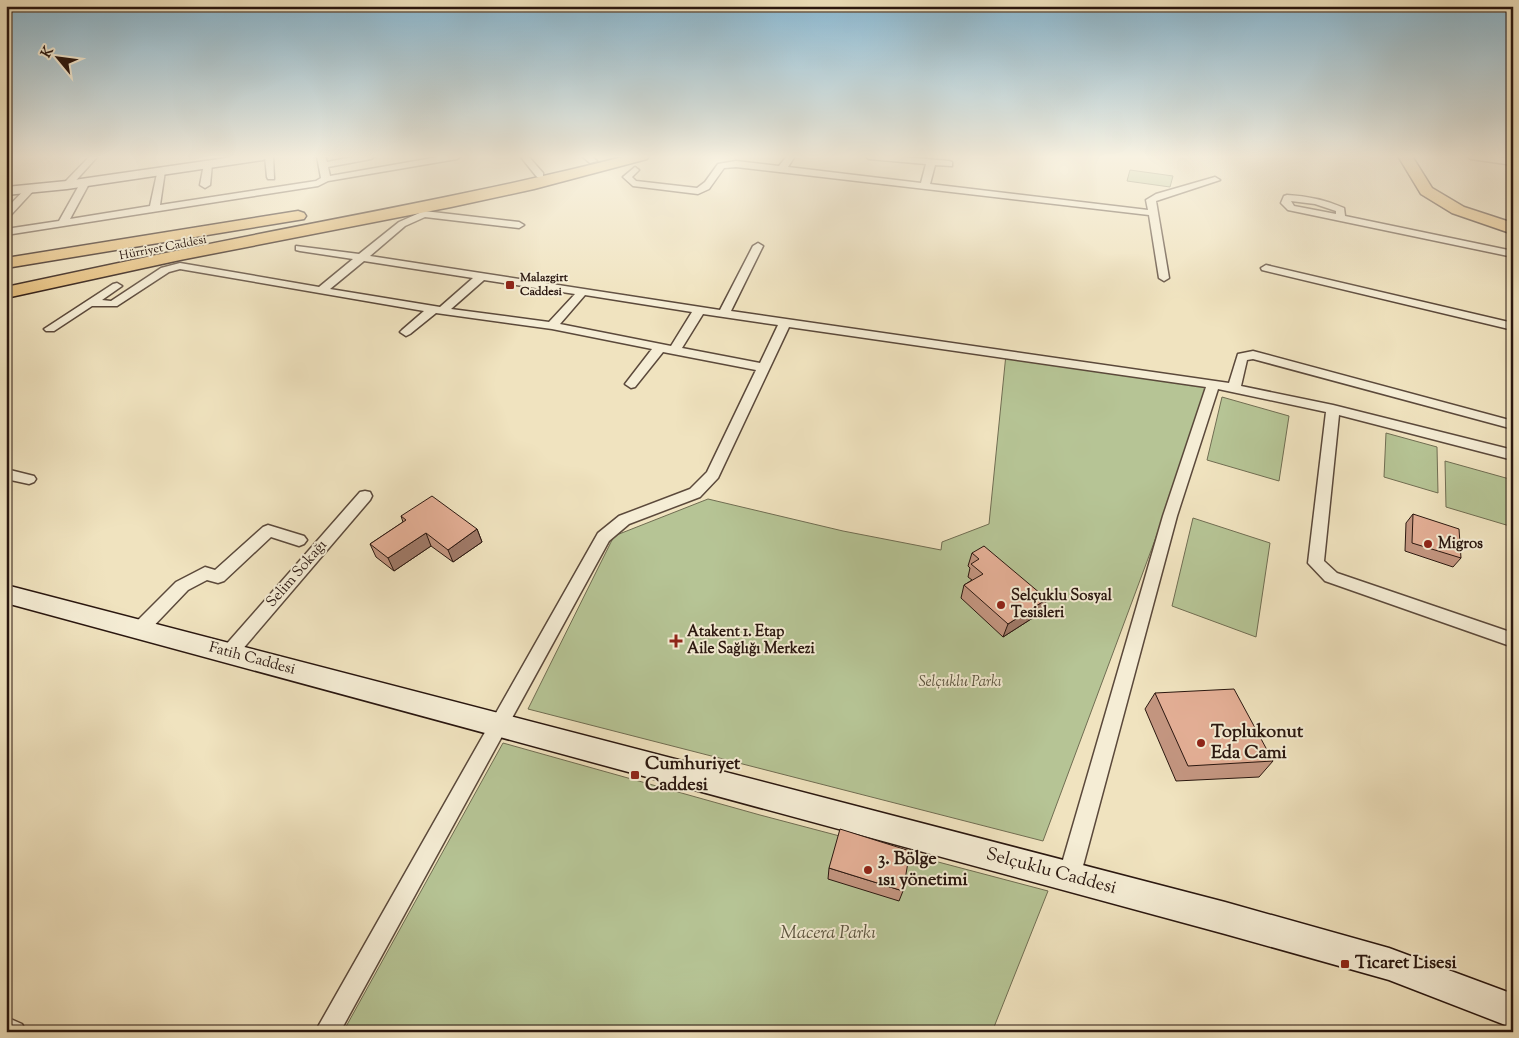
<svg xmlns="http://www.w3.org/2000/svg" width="1519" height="1038" font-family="'Sorts Mill Goudy',serif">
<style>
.green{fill:#b6c495;stroke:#706d52}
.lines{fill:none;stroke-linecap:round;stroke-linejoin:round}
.street-casing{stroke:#5b493b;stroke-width:3}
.secondary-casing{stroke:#29160f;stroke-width:3}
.primary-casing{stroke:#29160f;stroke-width:3}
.street{fill:#f5edd5;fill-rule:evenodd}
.secondary{fill:#f5edd5;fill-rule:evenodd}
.primary{fill:#e8c280;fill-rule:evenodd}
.wall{fill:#c49681;stroke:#29160f}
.shaded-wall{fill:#a07a69;stroke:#29160f}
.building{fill:#e4af96;stroke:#29160f}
.poi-dot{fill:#8f2418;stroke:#f5edd5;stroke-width:2}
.labels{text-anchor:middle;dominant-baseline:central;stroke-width:4;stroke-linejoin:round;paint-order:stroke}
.far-street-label{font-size:12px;fill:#29160f;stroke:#f5edd5}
.far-poi-label{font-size:12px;font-weight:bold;fill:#29160f;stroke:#f5edd5;text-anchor:start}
.poi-label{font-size:15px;font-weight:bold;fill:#29160f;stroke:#f5edd5;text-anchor:start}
.street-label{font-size:15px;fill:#29160f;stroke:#f5edd5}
.park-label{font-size:15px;font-style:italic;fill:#5a533e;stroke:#f5edd5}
.near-poi-label{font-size:18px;font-weight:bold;fill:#29160f;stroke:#f5edd5;text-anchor:start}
.near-street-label{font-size:18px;fill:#29160f;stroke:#f5edd5}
.near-park-label{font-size:18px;font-style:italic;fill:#5a533e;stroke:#f5edd5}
</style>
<rect width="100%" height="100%" fill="#f0e3bf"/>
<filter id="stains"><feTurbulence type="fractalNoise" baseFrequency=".004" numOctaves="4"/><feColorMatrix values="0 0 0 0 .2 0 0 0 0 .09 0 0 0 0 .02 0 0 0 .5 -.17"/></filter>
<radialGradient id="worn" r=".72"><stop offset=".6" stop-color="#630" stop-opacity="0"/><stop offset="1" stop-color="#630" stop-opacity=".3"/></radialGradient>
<g class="green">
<polygon points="1130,170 1173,176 1170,187 1127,181"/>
<polygon points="1006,354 1213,384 1043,841 528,709 614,536 708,499 843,531 941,550 942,542 989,524"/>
<polygon points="1222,397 1289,416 1279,481 1207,460"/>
<polygon points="1386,433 1437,447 1438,493 1384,477"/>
<polygon points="1445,461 1513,480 1513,527 1446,507"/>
<polygon points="1193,518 1270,543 1256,637 1172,606"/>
<polygon points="503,743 760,815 1048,891 992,1032 343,1032"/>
</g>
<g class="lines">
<g class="street-casing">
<g id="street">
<polygon points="90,156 98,156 70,187 64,187 64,183"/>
<polygon points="265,156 273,156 274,179 268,179 267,177"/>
<polygon points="317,156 325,156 327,162 358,156 375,156 371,159 328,167 330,176 444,156 461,156 457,159 328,181 318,186 6,235 6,229 59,221 82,180 85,179 90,182 70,219 150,206 158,169 161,168 165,171 160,205 316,181 321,178"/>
<polygon points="520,156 528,156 543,173 543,177 537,177"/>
<polygon points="582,156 591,156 597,161 590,163"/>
<polygon points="787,156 795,156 788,167 921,183 926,164 869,159 865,156 893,156 949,161 952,162 952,166 935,165 930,184 1148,210 1146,200 1156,194 1215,177 1220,180 1156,201 1169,278 1164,281 1159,278 1149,215 736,167 724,168 709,189 698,194 633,186 623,177 635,167 639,170 632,177 636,181 697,188 705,182 718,164 736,161 779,166"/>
<polygon points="1467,156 1487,156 1513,159 1513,165 1471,159"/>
<polygon points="208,161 212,164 210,185 205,188 200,185 204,164"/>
<polygon points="31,185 36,188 34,190 9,217 6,218 6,209 28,186"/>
<path d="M1287 195C1307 196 1326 200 1344 208L1345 216 1513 251V257L1288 210 1281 203 1284 196ZM1291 201 1315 204 1336 211V214L1294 206Z"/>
<path d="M424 211 519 222 524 225 519 228 425 217 405 226 370 256 720 310 753 246 758 243 763 246 731 311 1229 383 1238 354 1253 351 1513 421V429L1253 359 1247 360 1241 386 1333 405 1513 450V460L1339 415 1324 561 1337 573 1513 633V647L1325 581 1308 563 1326 412 1218 389 1177 516 1080 877 1077 885 1069 888 1061 885 1058 877 1163 516 1206 387 789 327 718 478 700 497 629 524 609 541 340 1032H315L598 533 619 516 690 489 707 472 756 370 663 352 635 387 631 388 625 384 652 349 552 329 436 313 410 334 406 336 400 332 402 330 424 311 180 269 169 272 117 306H92L54 331H46L44 329 113 284 117 283 122 286 102 300 111 301 161 268 180 263 319 287 353 259 300 251 296 250V246L359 254 399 222ZM364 261 473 278 440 307 330 289ZM484 280 575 294 549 322 451 309ZM585 295 692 312 671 346 560 324ZM703 314 778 325 760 363 682 348Z"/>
<polygon points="1266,265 1513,323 1513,330 1262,270 1261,268"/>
<polygon points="6,469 34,476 36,479 34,482 29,484 6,479"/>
<polygon points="365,491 370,492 372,496 370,500 235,658 229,660 223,658 220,653 223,648 360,492"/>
<polygon points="268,525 304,536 307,540 304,544 299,546 271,537 224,581 218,583 207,580 188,590 146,634 140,636 134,634 132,629 134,624 176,582 205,567 215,570 263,527"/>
<polygon points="6,1017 22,1024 26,1032 6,1032"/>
</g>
</g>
<g class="secondary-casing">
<g id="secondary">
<polygon points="240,156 269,156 263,160 67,189 6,195 6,187 67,181"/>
<polygon points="6,585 1225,902 1389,948 1513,994 1513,1028 1389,980 1225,934 6,603"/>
</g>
</g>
<g class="primary-casing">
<g id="primary">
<path d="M626 156H649L647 159 534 189 451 207 180 260 6 298V287C64 275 122 262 180 250 329 219 479 194 626 156Z"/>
<polygon points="1398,156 1412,156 1432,188 1464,207 1513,223 1513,234 1452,213 1421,194"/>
<polygon points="298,211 304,213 306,216 304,219 6,268 6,258"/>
</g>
</g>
<use href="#street" class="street"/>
<use href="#secondary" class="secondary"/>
<use href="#primary" class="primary"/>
</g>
<g class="wall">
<polygon points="1413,514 1461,558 1453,567 1405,551 1406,523"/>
<polygon points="401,516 477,529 482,542 453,562 431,546 394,571 376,557 370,544 403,522"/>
<polygon points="972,553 1047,599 1042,612 1003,637 961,598 964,585 972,580 968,577 970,568 968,566"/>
<polygon points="1155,693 1273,761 1259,777 1176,781 1145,709"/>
<polygon points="829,868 903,891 899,901 828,879"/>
</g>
<g class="shaded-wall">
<polygon points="477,529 482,542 453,562 448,550"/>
<polygon points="426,533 431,546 394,571 388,558"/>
<polygon points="1047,599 1042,612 1003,637 1008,624"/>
</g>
<g class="building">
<polygon points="432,496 477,529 448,550 426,533 388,558 370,544 406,520 401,516"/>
<polygon points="1413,514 1459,529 1461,558 1412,543"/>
<polygon points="984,546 1047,599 1008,624 964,585 983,574 971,564 979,559 972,553"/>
<polygon points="1234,689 1273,761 1188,766 1155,693"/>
<polygon points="840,829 910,851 903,891 829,868"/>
</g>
<linearGradient id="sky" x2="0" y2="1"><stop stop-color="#89b8d2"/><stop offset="0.52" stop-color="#f8f2e2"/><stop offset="1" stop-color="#f8f2e2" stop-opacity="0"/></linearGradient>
<rect width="1519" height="301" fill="url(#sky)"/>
<g class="poi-dot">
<rect x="505" y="280" width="10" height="10" rx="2.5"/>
<circle cx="1428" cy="544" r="5"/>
<circle cx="1001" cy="605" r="5"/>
<path d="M673.5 633.5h5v5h5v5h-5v5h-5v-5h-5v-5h5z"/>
<circle cx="1201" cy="743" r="5"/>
<rect x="630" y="770" width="10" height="10" rx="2.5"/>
<circle cx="868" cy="870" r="5"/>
<rect x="1340" y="959" width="10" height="10" rx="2.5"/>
</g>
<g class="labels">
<g class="far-street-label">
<text transform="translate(163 248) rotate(-11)">Hürriyet Caddesi</text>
</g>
<g class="far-poi-label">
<text x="520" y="278">Malazgirt<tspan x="520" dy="14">Caddesi</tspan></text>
</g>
<g class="poi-label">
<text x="1438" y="544">Migros</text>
<text x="1011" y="596">Selçuklu Sosyal<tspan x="1011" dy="17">Tesisleri</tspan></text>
<text x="687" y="632">Atakent 1. Etap<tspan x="687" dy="17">Aile Sağlığı Merkezi</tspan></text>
</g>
<g class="street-label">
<text transform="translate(297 574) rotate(-49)">Selim Sokağı</text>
<text transform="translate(252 659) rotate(15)">Fatih Caddesi</text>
</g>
<g class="park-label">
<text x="960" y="682">Selçuklu Parkı</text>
</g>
<g class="near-poi-label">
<text x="1211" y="733">Toplukonut<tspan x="1211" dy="21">Eda Cami</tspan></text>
<text x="645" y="765">Cumhuriyet<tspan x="645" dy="21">Caddesi</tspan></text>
<text x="878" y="860">3. Bölge<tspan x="878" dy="21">ısı yönetimi</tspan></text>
<text x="1355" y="964">Ticaret Lisesi</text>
</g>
<g class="near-street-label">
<text transform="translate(1051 872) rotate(15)">Selçuklu Caddesi</text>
</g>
<g class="near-park-label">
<text x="828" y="934">Macera Parkı</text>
</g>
</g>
<rect width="1519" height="1038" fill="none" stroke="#f0e3bf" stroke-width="25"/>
<rect x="8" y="8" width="1504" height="1023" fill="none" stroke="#29160f" stroke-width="2.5"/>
<rect x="12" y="12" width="1494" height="1013" fill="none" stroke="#29160f"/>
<g transform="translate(58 58) rotate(299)" stroke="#f5edd5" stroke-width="4" paint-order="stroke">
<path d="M0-4L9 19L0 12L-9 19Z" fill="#29160f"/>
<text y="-8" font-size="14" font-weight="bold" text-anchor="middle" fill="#29160f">K</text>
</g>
<rect width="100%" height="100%" filter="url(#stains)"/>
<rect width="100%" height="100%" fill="url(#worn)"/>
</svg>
